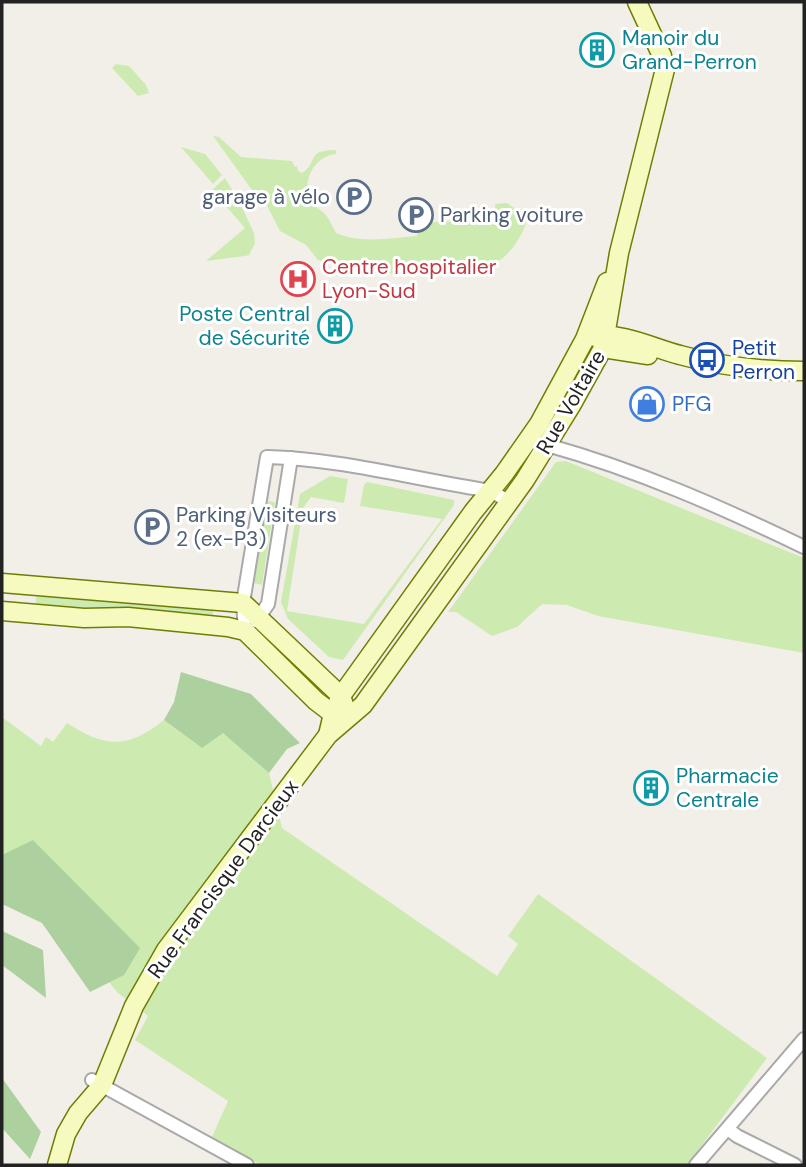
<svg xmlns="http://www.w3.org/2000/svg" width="806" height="1167" font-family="'DM Sans',sans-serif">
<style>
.grass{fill:#cdebb0}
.forest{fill:#add19e}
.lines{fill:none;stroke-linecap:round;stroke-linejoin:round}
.street-casing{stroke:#a9a9a9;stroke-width:16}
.secondary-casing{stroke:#707d05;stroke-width:21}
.street{stroke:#fff;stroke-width:12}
.secondary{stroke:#f7fabf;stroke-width:18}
.labels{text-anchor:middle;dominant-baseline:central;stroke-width:6;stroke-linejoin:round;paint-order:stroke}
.culture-label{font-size:21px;fill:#0d838f;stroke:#fff;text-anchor:start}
.service-label{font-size:21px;fill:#4e5e75;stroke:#fff;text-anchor:start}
.health-label{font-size:21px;fill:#be3a42;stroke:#fff;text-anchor:start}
.transit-label{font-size:21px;fill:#164399;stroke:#fff;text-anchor:start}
.street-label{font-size:21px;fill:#222;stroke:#fff}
.shop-label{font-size:21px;fill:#366cbe;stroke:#fff;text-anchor:start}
</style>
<rect width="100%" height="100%" fill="#f2efe9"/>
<g class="grass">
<polygon points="116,64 129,66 146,85 149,93 138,96 112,68"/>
<path d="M213 136 219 137 241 157 292 161 295 167 297 166 298 171 302 173C319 162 305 150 336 150V154C316 156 303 177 309 197 313 208 324 210 328 218 331 222 333 228 336 233 363 244 389 238 417 236V223L496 219 495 204 507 203 528 218C510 271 476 276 426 270L425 275 343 271 342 266 318 260 306 245 280 231 264 200 260 201Z"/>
<polygon points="181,147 205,154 222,175 213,184"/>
<polygon points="225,178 239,201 254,233 255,243 249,255 245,256 206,261 245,228 212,190"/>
<polygon points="566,461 804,558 804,653 598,616 567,605 542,604 517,627 492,636 456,612 448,612 556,462"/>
<polygon points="330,476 348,479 344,503 311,497 303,508 287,611 364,624 442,519 360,506 364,485 367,482 454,500 454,505 343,660 329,657 288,619 281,602 300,494"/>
<polygon points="268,501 275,502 262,585 254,583"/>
<polygon points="37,592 214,608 212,618 35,608"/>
<path d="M2 717 41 746 46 737 53 742 67 723C105 748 128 749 164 720L202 748 223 732 269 773 282 828 497 976 518 944 508 936 538 894 767 1058 687 1165H261L212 1137 228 1101 135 1040 148 1016 118 993 95 966 2 871Z"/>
</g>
<g class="forest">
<polygon points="181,672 251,694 300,743 287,749 269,773 223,733 202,748 164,720 174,702"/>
<polygon points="33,840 140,948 124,975 90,992 42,923 2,904 2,855"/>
<polygon points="2,931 43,950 46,998 2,965"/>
<polygon points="2,1078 41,1132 30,1159 2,1128"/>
</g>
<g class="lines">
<g class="street-casing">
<g id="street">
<path d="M547 445C637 470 721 507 804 547"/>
<polyline points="256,621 268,604 291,458"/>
<path d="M245 631 243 603 267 457C343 459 417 480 491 491L508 501"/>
<polyline points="92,1080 247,1165"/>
<polyline points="728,1129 737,1136 795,1165"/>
<polyline points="696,1165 804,1039"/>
</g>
</g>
<g class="secondary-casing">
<g id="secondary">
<path d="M595 337C624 332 652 348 680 355 719 366 763 371 804 371"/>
<polyline points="603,348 648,355"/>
<polyline points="2,583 243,603 341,696 344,705"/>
<polyline points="2,611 84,618 128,617 228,627 245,631 316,701 333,714 342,716"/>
<polyline points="328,735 333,714 341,696 473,512 504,474 539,424 585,339 607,282"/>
<polyline points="57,1165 66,1134 78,1113 102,1085 134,1006 166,950 328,735 363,705 525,480 572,404 603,348 619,253 665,69 662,56 637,2"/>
</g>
</g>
<use href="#street" class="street"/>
<use href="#secondary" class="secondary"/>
</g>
<defs>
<g id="building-ring" transform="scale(1.75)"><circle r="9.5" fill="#fff" stroke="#0f9aa8" stroke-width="1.5"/><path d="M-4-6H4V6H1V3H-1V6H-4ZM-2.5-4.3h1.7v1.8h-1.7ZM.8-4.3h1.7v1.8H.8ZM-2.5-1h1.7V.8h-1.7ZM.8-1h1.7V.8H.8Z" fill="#0f9aa8"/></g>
<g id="parking-ring" transform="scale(1.75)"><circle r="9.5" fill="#fff" stroke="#5c6f8a" stroke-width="1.5"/><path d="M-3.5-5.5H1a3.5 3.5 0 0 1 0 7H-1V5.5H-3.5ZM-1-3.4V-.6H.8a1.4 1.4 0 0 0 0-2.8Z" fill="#5c6f8a"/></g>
<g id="hospital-ring" transform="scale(1.75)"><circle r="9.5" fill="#fff" stroke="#e0444e" stroke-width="1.5"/><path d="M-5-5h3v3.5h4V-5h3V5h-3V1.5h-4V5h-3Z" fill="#e0444e"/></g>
<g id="bus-ring" transform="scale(1.75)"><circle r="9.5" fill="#fff" stroke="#1a4fb4" stroke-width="1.5"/><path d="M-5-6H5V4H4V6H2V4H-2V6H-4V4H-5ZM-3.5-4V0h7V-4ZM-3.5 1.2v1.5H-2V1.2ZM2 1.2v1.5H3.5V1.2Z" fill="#1a4fb4"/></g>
<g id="shop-ring" transform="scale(1.75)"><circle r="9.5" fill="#fff" stroke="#3f7fe0" stroke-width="1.5"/><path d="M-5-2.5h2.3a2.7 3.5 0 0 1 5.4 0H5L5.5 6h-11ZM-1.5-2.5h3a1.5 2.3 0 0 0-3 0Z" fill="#3f7fe0"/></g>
</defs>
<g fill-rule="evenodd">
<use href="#building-ring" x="597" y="50"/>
<use href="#parking-ring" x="354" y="197"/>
<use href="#parking-ring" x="416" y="215"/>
<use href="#hospital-ring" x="298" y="279"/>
<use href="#building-ring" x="335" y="326"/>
<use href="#bus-ring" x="707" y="360"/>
<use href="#shop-ring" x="647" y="404"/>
<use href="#parking-ring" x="152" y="527"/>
<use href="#building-ring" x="651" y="788"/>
</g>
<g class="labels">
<g class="culture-label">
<text x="622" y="38">Manoir du<tspan x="622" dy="24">Grand-Perron</tspan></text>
<text x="310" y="314" text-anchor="end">Poste Central<tspan x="310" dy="24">de Sécurité</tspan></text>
<text x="676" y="776">Pharmacie<tspan x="676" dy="24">Centrale</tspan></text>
</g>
<g class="service-label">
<text x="330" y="197" text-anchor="end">garage à vélo</text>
<text x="440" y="215">Parking voiture</text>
<text x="176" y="515">Parking Visiteurs<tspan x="176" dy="24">2 (ex-P3)</tspan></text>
</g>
<g class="health-label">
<text x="322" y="267">Centre hospitalier<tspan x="322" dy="24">Lyon-Sud</tspan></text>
</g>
<g class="transit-label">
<text x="732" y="348">Petit<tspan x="732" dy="24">Perron</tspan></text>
</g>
<g class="street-label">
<text transform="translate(571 402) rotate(-60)">Rue Voltaire</text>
<text transform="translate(223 879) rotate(-54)">Rue Francisque Darcieux</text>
</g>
<g class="shop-label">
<text x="672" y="404">PFG</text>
</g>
</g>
<rect width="806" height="1167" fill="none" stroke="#222222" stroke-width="7"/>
</svg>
